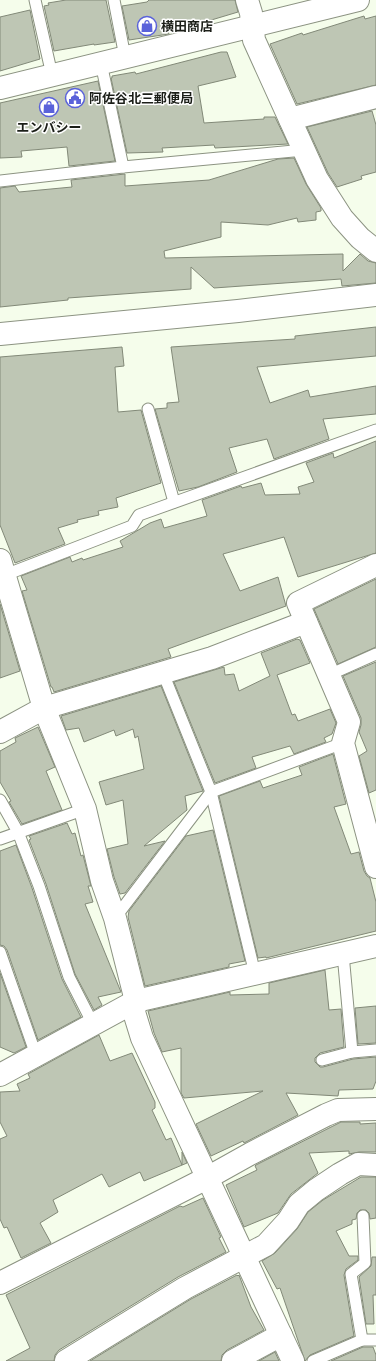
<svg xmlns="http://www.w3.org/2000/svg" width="376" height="1361" font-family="Karla,'Noto Sans JP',sans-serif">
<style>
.building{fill:#bec6b4;stroke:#828978}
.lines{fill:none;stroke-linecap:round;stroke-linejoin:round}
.service-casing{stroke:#8c9382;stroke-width:13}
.minor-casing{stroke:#8c9382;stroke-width:24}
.tertiary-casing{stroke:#8c9382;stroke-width:24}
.service{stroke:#fff;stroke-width:11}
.minor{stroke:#fff;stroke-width:22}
.tertiary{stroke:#fff;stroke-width:22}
.labels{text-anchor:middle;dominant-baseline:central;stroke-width:3;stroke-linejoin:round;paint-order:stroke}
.poi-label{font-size:13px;font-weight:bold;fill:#1b1e18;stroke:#fff;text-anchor:start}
</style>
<rect width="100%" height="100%" fill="#f5fdeb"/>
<g class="building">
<polygon points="66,0 106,0 115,42 94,45 94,44 54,51 44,6 49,5 48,3"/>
<polygon points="149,0 235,0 238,12 198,24 168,31 169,34 129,40 122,6 147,2"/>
<polygon points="30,10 40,59 0,71 0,17"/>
<polygon points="364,16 365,19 376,16 376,85 297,104 270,44 302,33 303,35"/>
<polygon points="221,52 227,52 236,77 198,86 204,123 264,119 264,117 275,117 288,144 215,148 214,145 162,148 163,152 127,153 111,78 112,78 112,76 135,72 136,74"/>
<polygon points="98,81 115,161 69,166 67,147 21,151 22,157 0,158 0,103"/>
<polygon points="372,111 376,125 376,172 361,176 362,179 337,187 328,173 307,127"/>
<polygon points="294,158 306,184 321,208 321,211 316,212 316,220 298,222 297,218 268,225 221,222 221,237 164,251 165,258 343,254 343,271 360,254 368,261 376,263 376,283 342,286 341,279 214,288 191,267 191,289 68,298 68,300 0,307 0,188 15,186 19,192 72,187 71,180 125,174 125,186 209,180 278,159"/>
<polygon points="376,327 376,356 257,367 270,403 308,390 310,397 376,386 376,414 323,419 329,439 274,459 267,439 229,448 237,472 198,487 179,491 155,409 167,408 167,403 179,402 171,347 295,339 295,336"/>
<polygon points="122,347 124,366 115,367 118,412 141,410 161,483 116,498 118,507 98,511 99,515 77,520 78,522 58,528 65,544 15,563 0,525 0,357"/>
<polygon points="376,441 376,553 298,577 284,537 223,554 240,591 278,577 286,606 168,649 171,657 54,692 52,687 51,687 22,591 27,590 21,576 70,557 72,562 82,558 83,560 123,547 120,541 150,523 161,519 164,528 207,516 202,500 241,486 242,488 261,483 265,495 300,494 298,487 314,482 306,463 333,453 334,458"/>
<polygon points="376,579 376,647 338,664 314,609"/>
<polygon points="0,604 20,671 0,678"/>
<polygon points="297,639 300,640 310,663 277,675 292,715 295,714 298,721 330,709 336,723 332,734 324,738 326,742 294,754 290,746 252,757 256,768 215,783 174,682 224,667 225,675 234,674 239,691 270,676 261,653"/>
<polygon points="376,662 376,790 369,793 359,756 367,751 359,732 361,725 361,718 343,676"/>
<polygon points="161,686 203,791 185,796 187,810 144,846 165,841 125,893 120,894 114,877 107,849 128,844 123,800 106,805 99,782 144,769 138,736 135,738 133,729 116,736 114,730 84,742 79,728 66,730 61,716"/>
<polygon points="38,727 55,767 46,771 62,810 22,824 9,802 11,801 0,782 0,751 16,742 15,738"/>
<polygon points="333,754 346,804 334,807 351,854 359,852 364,871 367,876 370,878 376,902 376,931 266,958 266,957 258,958 219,796 260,781 263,788 302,775 299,767"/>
<polygon points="67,823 72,834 75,833 81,856 83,855 91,886 88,886 93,902 85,904 121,992 98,997 102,1005 94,1010 75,974 46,884 29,840 31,839 29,836"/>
<polygon points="213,830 245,961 229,964 229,967 145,986 128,917 129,911 186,836"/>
<polygon points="16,845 32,888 62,979 81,1017 38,1040 7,950 4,946 0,945 0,851"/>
<polygon points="325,970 329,1010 341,1009 344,1047 320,1053 315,1058 315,1062 320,1067 323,1067 353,1059 376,1057 376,1081 373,1089 339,1090 338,1096 286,1093 298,1115 244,1143 243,1141 211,1156 196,1124 263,1091 184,1098 181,1093 181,1048 162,1052 154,1033 148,1011 230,992 230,995 269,994 269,983"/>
<polygon points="0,973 26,1047 14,1053 0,1047"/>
<polygon points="376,1006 376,1043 358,1044 355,1008"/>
<polygon points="99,1035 110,1061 132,1053 155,1102 155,1108 152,1110 166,1140 171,1138 182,1165 182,1152 187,1163 144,1181 140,1172 109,1187 102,1174 53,1200 58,1212 40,1223 51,1243 21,1258 7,1227 4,1228 0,1219 0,1139 7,1136 0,1122 0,1092 20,1091 17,1084 30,1078 28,1074"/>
<polygon points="341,1122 360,1122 360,1124 376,1123 376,1152 359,1152 349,1154 349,1151 309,1153 318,1173 291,1194 278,1213 244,1227 226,1185 257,1170 255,1166 256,1165"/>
<polygon points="361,1177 376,1177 376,1218 370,1219 369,1213 366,1210 360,1210 357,1213 356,1219 352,1220 352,1224 336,1231 349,1256 358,1256 358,1260 346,1269 344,1275 354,1336 310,1355 305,1361 280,1288 277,1289 262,1261 275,1253 297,1229 308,1212 323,1200"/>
<polygon points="203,1198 221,1237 219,1238 226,1252 178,1277 59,1350 55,1355 54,1361 6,1361 30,1348 6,1295 180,1206 183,1207"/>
<polygon points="372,1257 376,1257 376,1295 373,1295 374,1324 366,1324 359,1277 371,1266"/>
<polygon points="237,1275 238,1276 239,1275 251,1307 264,1330 227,1350 222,1355 221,1361 90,1361 191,1299"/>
<polygon points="363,1347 373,1347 376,1355 376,1361 331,1361"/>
<polygon points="275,1352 279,1361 259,1361"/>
</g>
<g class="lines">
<g class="service-casing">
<g id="service">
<polyline points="35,0 52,75"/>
<polyline points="114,0 125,57"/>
<polyline points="101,63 123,167"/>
<polyline points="0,181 123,167 304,150"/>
<polyline points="148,409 174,502"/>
<polyline points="5,575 132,526 139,515 376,430"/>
<polyline points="163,673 211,792 255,974"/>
<polyline points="329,675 376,654"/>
<polyline points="0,800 18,832 39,886 69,977 93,1024"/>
<polyline points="0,839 85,809"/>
<polyline points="115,918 211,792 343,743"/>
<polyline points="0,952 36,1055"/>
<polyline points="343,954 352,1052"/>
<polyline points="322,1060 352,1052 376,1050"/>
<polyline points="362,1340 351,1274 365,1263 363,1216"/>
<polyline points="313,1361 362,1340 376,1340"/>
</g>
</g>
<g class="minor-casing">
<g id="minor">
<polyline points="247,0 251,13 254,40 317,179 342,218 360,238 376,251"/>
<polyline points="290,119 376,97"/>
<polyline points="0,334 238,311 376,295"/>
<polyline points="0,560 44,708 85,809 102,881 115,918 136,1001 134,1012 142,1038 293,1361"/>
<polyline points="376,565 298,603 349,722 343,743 376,867"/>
<polyline points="0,732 44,708 212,658 306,622"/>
<polyline points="136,1001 376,946"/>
<polyline points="0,1283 207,1178 250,1154 326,1115 338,1110 376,1109"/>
<polyline points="66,1361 185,1288 266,1245 288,1221 299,1204 316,1190 340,1174 358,1164 376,1165"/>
<polyline points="233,1361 281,1335"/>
</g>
</g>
<g class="tertiary-casing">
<g id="tertiary">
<polyline points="0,88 358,0"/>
<polyline points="0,1075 136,1001"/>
</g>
</g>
<use href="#service" class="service"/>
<use href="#minor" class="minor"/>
<use href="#tertiary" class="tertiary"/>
</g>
<defs>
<g id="shop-ring" transform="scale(1)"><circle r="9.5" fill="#fff" stroke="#5a62da" stroke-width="1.5"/><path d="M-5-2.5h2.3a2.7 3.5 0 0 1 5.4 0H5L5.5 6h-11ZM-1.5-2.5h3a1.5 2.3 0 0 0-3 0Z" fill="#5a62da"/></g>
<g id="civic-ring" transform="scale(1)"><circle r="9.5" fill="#fff" stroke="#5a62da" stroke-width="1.5"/><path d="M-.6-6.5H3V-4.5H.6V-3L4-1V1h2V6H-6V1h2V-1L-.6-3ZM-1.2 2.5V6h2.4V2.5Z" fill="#5a62da"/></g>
</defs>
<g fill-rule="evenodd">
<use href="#shop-ring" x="147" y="26"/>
<use href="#civic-ring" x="75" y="98"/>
<use href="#shop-ring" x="49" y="107"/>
</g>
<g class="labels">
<g class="poi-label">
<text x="161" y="26">横田商店</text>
<text x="89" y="98">阿佐谷北三郵便局</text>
<text x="49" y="127" text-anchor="middle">エンバシー</text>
</g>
</g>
</svg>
